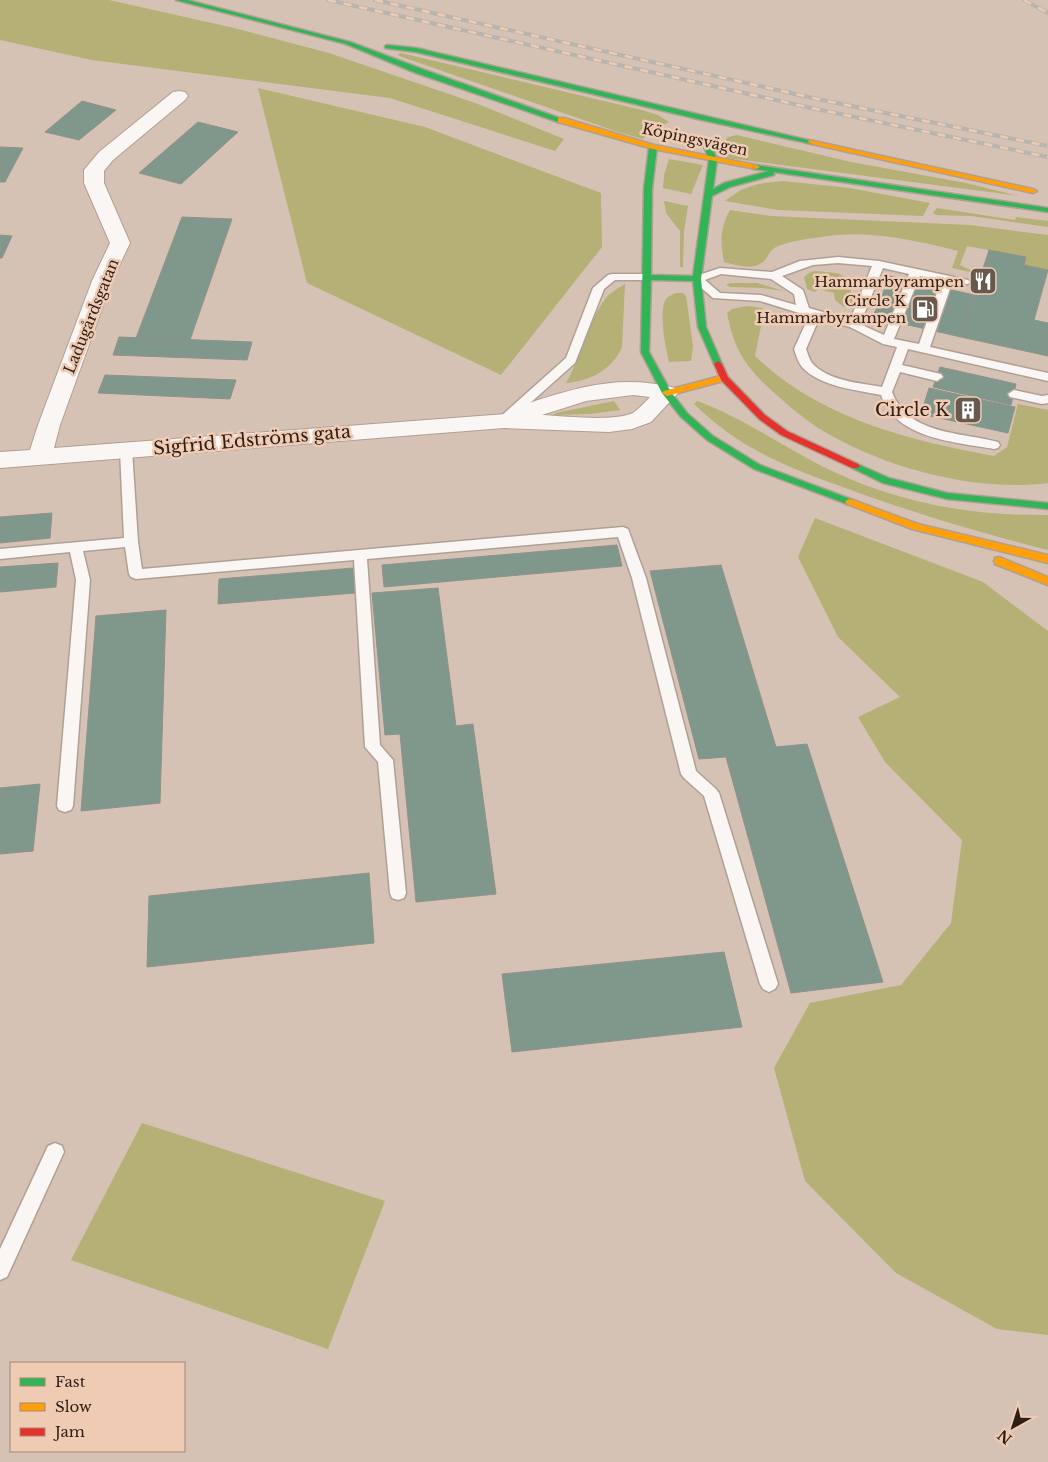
<svg xmlns="http://www.w3.org/2000/svg" width="1048" height="1462" font-family="'Libre Baskerville',serif">
<style>
.green{fill:#b4b076}
.building{fill:#80988c;stroke:#919188}
.lines{fill:none;stroke-linecap:round;stroke-linejoin:round}
.lane-casing{stroke:#afa095;stroke-width:3}
.street-casing{stroke:#afa095;stroke-width:2}
.fast-casing{stroke:#afa095;stroke-width:3}
.slow-casing{stroke:#afa095;stroke-width:3}
.jam-casing{stroke:#afa095;stroke-width:3}
.lane{fill:#f9f6f4;fill-rule:evenodd}
.street{fill:#f9f6f4;fill-rule:evenodd}
.fast{fill:#30b455;fill-rule:evenodd}
.slow{fill:#ff9f0a;fill-rule:evenodd}
.jam{fill:#e5322d;fill-rule:evenodd}
.rail-casing{stroke:#b8b4b0;stroke-width:4}
.rail{stroke:#f0cbb4;stroke-width:2.5;stroke-dasharray:8;stroke-linecap:butt}
.labels{text-anchor:middle;dominant-baseline:central;stroke-width:5;stroke-linejoin:round;paint-order:stroke}
.far-street-label{font-size:15px;fill:#2e2017;stroke:#f0cbb4}
.far-poi-label{font-size:15px;fill:#2e2017;stroke:#f0cbb4;text-anchor:end}
.poi-label{font-size:18px;fill:#2e2017;stroke:#f0cbb4;text-anchor:end}
.street-label{font-size:18px;fill:#2e2017;stroke:#f0cbb4}
</style>
<rect width="100%" height="100%" fill="#d5c2b4"/>
<g class="green">
<polygon points="0,0 109,0 234,28 329,53 478,104 564,139 555,151 390,98 92,60 0,40"/>
<polygon points="401,53 642,110 658,115 669,122 652,131 643,139 615,131 399,56 398,54"/>
<polygon points="258,88 425,127 601,193 602,247 501,375 307,283"/>
<polygon points="737,135 851,162 966,183 1019,196 727,158 726,139 728,137"/>
<polygon points="669,159 703,165 691,194 663,188 664,175"/>
<path d="M783 181 850 188 930 203 923 216 778 210 725 201C745 185 759 183 783 181Z"/>
<polygon points="664,201 688,206 684,231 683,267 680,267 680,231 666,213"/>
<polygon points="937,208 1015,220 1016,217 1048,221 1048,227 971,216 936,215 933,213"/>
<path d="M730 210 771 216 970 225 1048 235V270L1024 265 1026 257 967 246 960 265 979 274 952 268 958 251C914 240 866 229 821 237 807 239 789 241 776 247 769 251 769 256 764 261 754 271 736 265 724 262 720 242 720 228 730 210Z"/>
<path d="M814 271C847 274 848 271 853 304L844 307 835 300 834 293 819 289 815 292 807 289 804 277 809 273Z"/>
<polygon points="730,283 757,283 784,291 763,288 731,287 726,285"/>
<path d="M625 284 622 347C612 370 590 381 566 383 582 356 587 323 606 298 611 292 619 288 625 284Z"/>
<path d="M676 293H683L686 296 693 346 691 361 669 362C665 345 660 320 664 303 666 297 671 295 676 293Z"/>
<path d="M747 306 762 308 764 311 755 356C818 418 910 441 994 456L1007 447 1018 404 1048 410V483C979 492 893 470 832 436 813 426 796 412 780 398 765 385 749 370 740 353 733 340 730 327 727 313L732 309Z"/>
<polygon points="614,401 620,410 590,414 553,415 556,413"/>
<path d="M697 401C749 420 793 454 843 476 908 505 978 516 1048 515V550C984 534 921 515 859 493 793 469 746 454 694 404Z"/>
<polygon points="815,518 983,582 1048,631 1048,1335 997,1329 896,1273 805,1181 774,1068 810,1003 901,985 951,923 962,840 885,762 858,717 900,697 838,637 798,557"/>
<polygon points="142,1123 385,1201 328,1349 71,1260"/>
</g>
<g class="building">
<polygon points="82,101 116,110 79,140 45,132"/>
<polygon points="198,122 238,132 181,184 139,173"/>
<polygon points="0,147 23,148 5,182 0,182"/>
<polygon points="182,217 232,219 190,340 136,338"/>
<polygon points="0,235 12,236 2,258 0,258"/>
<polygon points="989,250 1026,257 1024,265 1048,270 1034,320 1048,323 1048,356 961,337"/>
<polygon points="890,276 974,295 961,337 873,317"/>
<polygon points="119,337 252,342 247,360 113,355"/>
<polygon points="940,367 1016,384 1011,405 933,387"/>
<polygon points="105,375 236,380 230,399 98,393"/>
<polygon points="929,388 1015,407 1008,433 921,414"/>
<polygon points="52,513 50,538 0,543 0,517"/>
<polygon points="617,545 622,566 384,587 382,565"/>
<polygon points="58,563 56,587 0,592 0,567"/>
<polygon points="721,565 776,747 807,744 883,982 791,993 726,757 699,759 650,571"/>
<polygon points="354,568 355,593 218,604 219,579"/>
<polygon points="438,588 456,726 473,724 496,894 416,902 400,734 385,735 372,593"/>
<polygon points="166,610 160,803 81,811 96,616"/>
<polygon points="40,784 33,851 0,854 0,788"/>
<polygon points="369,873 374,943 147,967 149,896"/>
<polygon points="724,952 742,1027 512,1052 502,974"/>
</g>
<g class="lines">
<g class="lane-casing">
<g id="lane">
<path d="M838 257 879 261 968 280 970 282 968 284 952 283 930 347 1048 373V381L908 349 902 365 941 374 943 377 937 381 900 372 892 392C908 435 961 432 998 442L1000 445 998 448 994 449C955 442 896 439 881 395 857 390 820 387 802 367 798 362 796 355 794 349L809 316 760 301 713 298 691 279 693 277 720 268 772 272 800 261ZM838 263 872 266 850 320 809 308 803 290 782 276 813 265ZM883 268 909 274 884 335 860 324ZM721 274 771 279 794 294 796 305 761 295 720 293 705 280ZM920 276 941 281 919 344 894 339ZM819 319 850 327 883 344 897 347 882 387C860 383 828 381 812 363 809 359 808 354 806 349Z"/>
<polygon points="612,274 647,274 653,277 647,280 615,280 604,289 575,363 509,422 501,422 499,419 501,416 566,358 593,288 608,275"/>
<polygon points="1014,390 1042,396 1048,395 1048,403 1042,404 1010,397 1008,394"/>
<polygon points="126,446 132,450 138,542 142,569 623,527 628,529 646,578 696,771 716,789 719,793 778,984 775,989 769,992 763,989 760,984 704,796 684,778 681,774 632,578 618,537 367,559 380,745 393,760 406,893 404,898 398,900 392,898 390,893 378,762 365,747 354,560 136,579 131,577 129,574 125,547 83,551 90,580 73,806 71,810 65,812 59,810 57,806 76,580 70,552 0,559 0,549 124,538 120,450"/>
<polygon points="55,1143 62,1146 64,1152 7,1277 0,1280 0,1249 48,1146"/>
</g>
</g>
<g class="street-casing">
<path id="street" d="M179 91 185 92 188 96 185 100 113 160 104 171V183L130 243 112 281 60 425 54 448 506 414C513 407 528 404 538 400 585 385 626 375 675 388L678 393 651 422 632 429 609 432 504 428 0 468V452L30 450 38 425 92 281 110 243 84 183V170L99 152 173 92ZM633 395 650 397C645 402 639 409 633 413 614 422 564 416 542 415L586 401Z"/>
</g>
<g class="fast-casing">
<g id="fast">
<polygon points="176,0 187,0 350,42 422,69 565,120 558,122 416,73 346,44"/>
<polygon points="387,45 416,48 816,142 812,144 702,120 416,52 385,48 385,46"/>
<polygon points="704,142 710,142 717,160 713,189 724,183 769,171 753,169 753,165 756,165 1048,208 1048,212 774,172 774,175 730,187 712,196 701,279 706,327 722,364 718,367 714,364 698,327 693,281 651,280 649,352 671,392 687,413 713,436 760,465 853,500 855,502 853,504 847,504 754,469 707,440 681,417 662,393 641,352 644,189 649,147 653,145 657,147 652,189 651,275 693,276 709,160 703,144"/>
<polygon points="855,463 889,478 947,493 1048,503 1048,509 947,499 883,483 852,468 850,466"/>
</g>
</g>
<g class="slow-casing">
<g id="slow">
<polygon points="558,118 564,118 654,145 756,165 760,167 756,169 653,149 558,122"/>
<polygon points="809,140 1033,189 1037,191 1033,193 812,144 808,142"/>
<polygon points="724,375 729,378 727,380 667,396 662,393 664,391"/>
<polygon points="850,499 918,524 1048,555 1048,563 912,529 847,504 845,502 847,500"/>
<polygon points="999,557 1048,577 1048,585 995,564 994,561 995,558"/>
</g>
</g>
<g class="jam-casing">
<polygon id="jam" points="718,361 722,364 728,377 765,415 787,431 858,464 860,466 858,468 852,468 781,435 759,419 721,380 714,364"/>
</g>
<use href="#lane" class="lane"/>
<use href="#street" class="street"/>
<use href="#fast" class="fast"/>
<use href="#slow" class="slow"/>
<use href="#jam" class="jam"/>
<g class="rail-casing">
<g id="rail">
<polyline points="328,0 816,109 1048,157"/>
<polyline points="375,0 822,100 1048,146"/>
<polyline points="1024,0 1048,13"/>
</g>
</g>
<use href="#rail" class="rail"/>
</g>
<defs>
<g id="restaurant-square" transform="scale(1.4375)"><rect x="-9" y="-9" width="18" height="18" rx="4" fill="#68594e" stroke="#f0cbb4"/><path d="M-5-6h1v4h1v-4h1v4h1v-4h1v5L-1.5 .5V6h-2V.5L-5-1ZM5-6V6H3V1.5H1.5Q1.5-4 5-6Z" fill="#fff"/></g>
<g id="fuel-square" transform="scale(1.4375)"><rect x="-9" y="-9" width="18" height="18" rx="4" fill="#68594e" stroke="#f0cbb4"/><path d="M-5.5-6h7V0h2V4h1.3V-2.5L3-4.5l.8-.8L6-3V5H2.5V1h-1V6h-7ZM-4.2-4.7v3.2H.2V-4.7Z" fill="#fff"/></g>
<g id="building-square" transform="scale(1.4375)"><rect x="-9" y="-9" width="18" height="18" rx="4" fill="#68594e" stroke="#f0cbb4"/><path d="M-4-6H4V6H1V3H-1V6H-4ZM-2.5-4.3h1.7v1.8h-1.7ZM.8-4.3h1.7v1.8H.8ZM-2.5-1h1.7V.8h-1.7ZM.8-1h1.7V.8H.8Z" fill="#fff"/></g>
</defs>
<g fill-rule="evenodd">
<use href="#restaurant-square" x="983" y="281"/>
<use href="#fuel-square" x="925" y="309"/>
<use href="#building-square" x="968" y="410"/>
</g>
<g class="labels">
<g class="far-street-label">
<text transform="translate(695 139) rotate(12)">Köpingsvägen</text>
<text transform="translate(91 316) rotate(-68)">Ladugårdsgatan</text>
</g>
<g class="far-poi-label">
<text x="964" y="281">Hammarbyrampen</text>
<text x="906" y="300">Circle K<tspan x="906" dy="17">Hammarbyrampen</tspan></text>
</g>
<g class="poi-label">
<text x="949" y="410">Circle K</text>
</g>
<g class="street-label">
<text transform="translate(252 440) rotate(-5)">Sigfrid Edströms gata</text>
</g>
</g>
<rect x="10" y="1362" width="175" height="90" fill="#f0cbb4" stroke="#a28775"/>
<rect x="20" y="1378" width="25" height="8" fill="#30b455" stroke="#a28775"/>
<text x="55" y="1387" font-size="15" fill="#2e2017">Fast</text>
<rect x="20" y="1403" width="25" height="8" fill="#ff9f0a" stroke="#a28775"/>
<text x="55" y="1412" font-size="15" fill="#2e2017">Slow</text>
<rect x="20" y="1428" width="25" height="8" fill="#e5322d" stroke="#a28775"/>
<text x="55" y="1437" font-size="15" fill="#2e2017">Jam</text>
<g transform="translate(1013 1427) rotate(219)" stroke="#f0cbb4" stroke-width="4" paint-order="stroke">
<path d="M0-4L9 19L0 12L-9 19Z" fill="#2e2017"/>
<text y="-8" font-size="14" font-weight="bold" text-anchor="middle" fill="#2e2017">N</text>
</g>
</svg>
